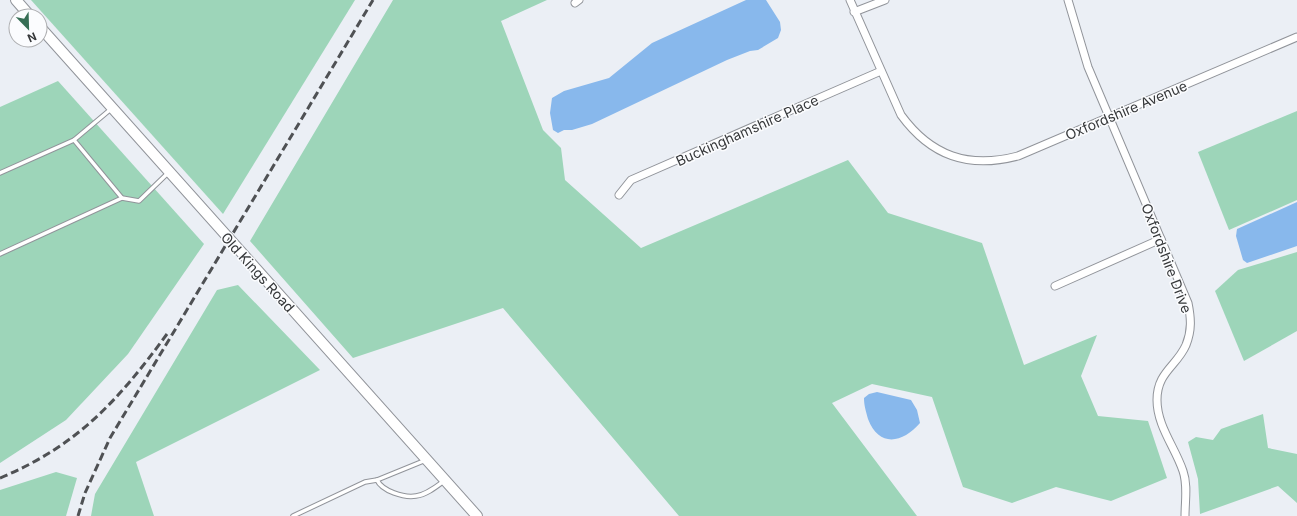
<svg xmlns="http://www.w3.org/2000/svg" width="1297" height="516" font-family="Inter,sans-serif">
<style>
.green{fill:#9dd5b9}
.water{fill:#88b8ec}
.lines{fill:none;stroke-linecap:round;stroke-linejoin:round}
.lane-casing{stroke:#91949a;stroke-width:5.5}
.street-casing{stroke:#91949a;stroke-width:9}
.secondary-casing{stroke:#91949a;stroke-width:12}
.lane{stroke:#fff;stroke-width:3.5}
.street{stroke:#fff;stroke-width:7}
.secondary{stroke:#fff;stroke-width:10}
.rail{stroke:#4f5154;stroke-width:3;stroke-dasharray:8 4;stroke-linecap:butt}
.labels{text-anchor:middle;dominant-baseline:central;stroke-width:3;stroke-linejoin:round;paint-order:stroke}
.street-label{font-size:14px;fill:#353739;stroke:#fbfcfe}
</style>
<rect width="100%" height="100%" fill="#ebeff5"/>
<g class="green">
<polygon points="31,0 355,0 223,214"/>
<polygon points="393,0 547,0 501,21 543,130 561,148 565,180 641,248 848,160 888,213 982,243 1024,365 1097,335 1081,376 1098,416 1148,421 1167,478 1111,501 1056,487 1012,503 963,487 932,397 872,384 832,403 917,516 679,516 503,308 353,358 250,241"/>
<polygon points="58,81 204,244 128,354 66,420 0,463 0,107"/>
<polygon points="1297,111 1297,200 1229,230 1198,152"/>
<polygon points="1297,252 1297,331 1244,361 1215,291 1238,270"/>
<polygon points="238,285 320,370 136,462 154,516 91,516 95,494 217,290"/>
<polygon points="1263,414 1268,448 1297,454 1297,503 1278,486 1200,514 1198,479 1188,442 1196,437 1213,440 1221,429"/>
<polygon points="56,472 77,478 66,516 0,516 0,490"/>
</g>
<g class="water">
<polygon points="746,0 766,0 780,22 781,30 778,38 758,50 750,51 727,60 592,124 572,130 564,130 558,133 553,130 550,113 552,98 564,91 609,78 652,43"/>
<polygon points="1297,202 1297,246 1247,263 1243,260 1236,236 1237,229"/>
<path d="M877 392 911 400 917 410 920 423C903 443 879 448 868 419 866 411 864 406 864 398L869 394Z"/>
</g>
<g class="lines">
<g class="lane-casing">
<g id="lane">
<polyline points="111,109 74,140 122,198 139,201 169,172"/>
<polyline points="0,173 74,140"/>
<polyline points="0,254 122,198"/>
<path d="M426 460 377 480C382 491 404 498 416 496 426 495 436 487 444 481"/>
<polyline points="293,516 365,482 377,480"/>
</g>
</g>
<g class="street-casing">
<g id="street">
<path d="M850 0 901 115C931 156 968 169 1018 156L1297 37"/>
<path d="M1068 0 1088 67 1188 303C1191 318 1192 330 1186 345 1177 366 1157 372 1157 400 1157 426 1175 447 1183 471 1188 485 1185 501 1185 516"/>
<polyline points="575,3 579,0"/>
<polyline points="854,12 885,0"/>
<polyline points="619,195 631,180 881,71"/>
<polyline points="1055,286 1161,239"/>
</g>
</g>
<g class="secondary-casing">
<g id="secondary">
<polyline points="16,0 30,16"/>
<polyline points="40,27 477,516"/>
</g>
</g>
<use href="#lane" class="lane"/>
<use href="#street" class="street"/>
<use href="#secondary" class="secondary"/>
<g class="rail">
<path d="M0 478C77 446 118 401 167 334"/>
<polyline points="78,516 85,493 110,438 373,0"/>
</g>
</g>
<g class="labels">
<g class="street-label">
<text transform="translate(1126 110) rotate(-23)">Oxfordshire Avenue</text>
<text transform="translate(747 130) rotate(-24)">Buckinghamshire Place</text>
<text transform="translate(1167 258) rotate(69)">Oxfordshire Drive</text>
<text transform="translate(258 272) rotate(48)">Old Kings Road</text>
</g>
</g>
<g transform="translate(28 28) rotate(157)"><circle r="19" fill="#fbfcfe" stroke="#acadaf"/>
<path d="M0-3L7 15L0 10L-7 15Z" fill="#366e55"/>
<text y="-6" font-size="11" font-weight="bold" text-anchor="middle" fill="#353739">N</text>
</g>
</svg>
